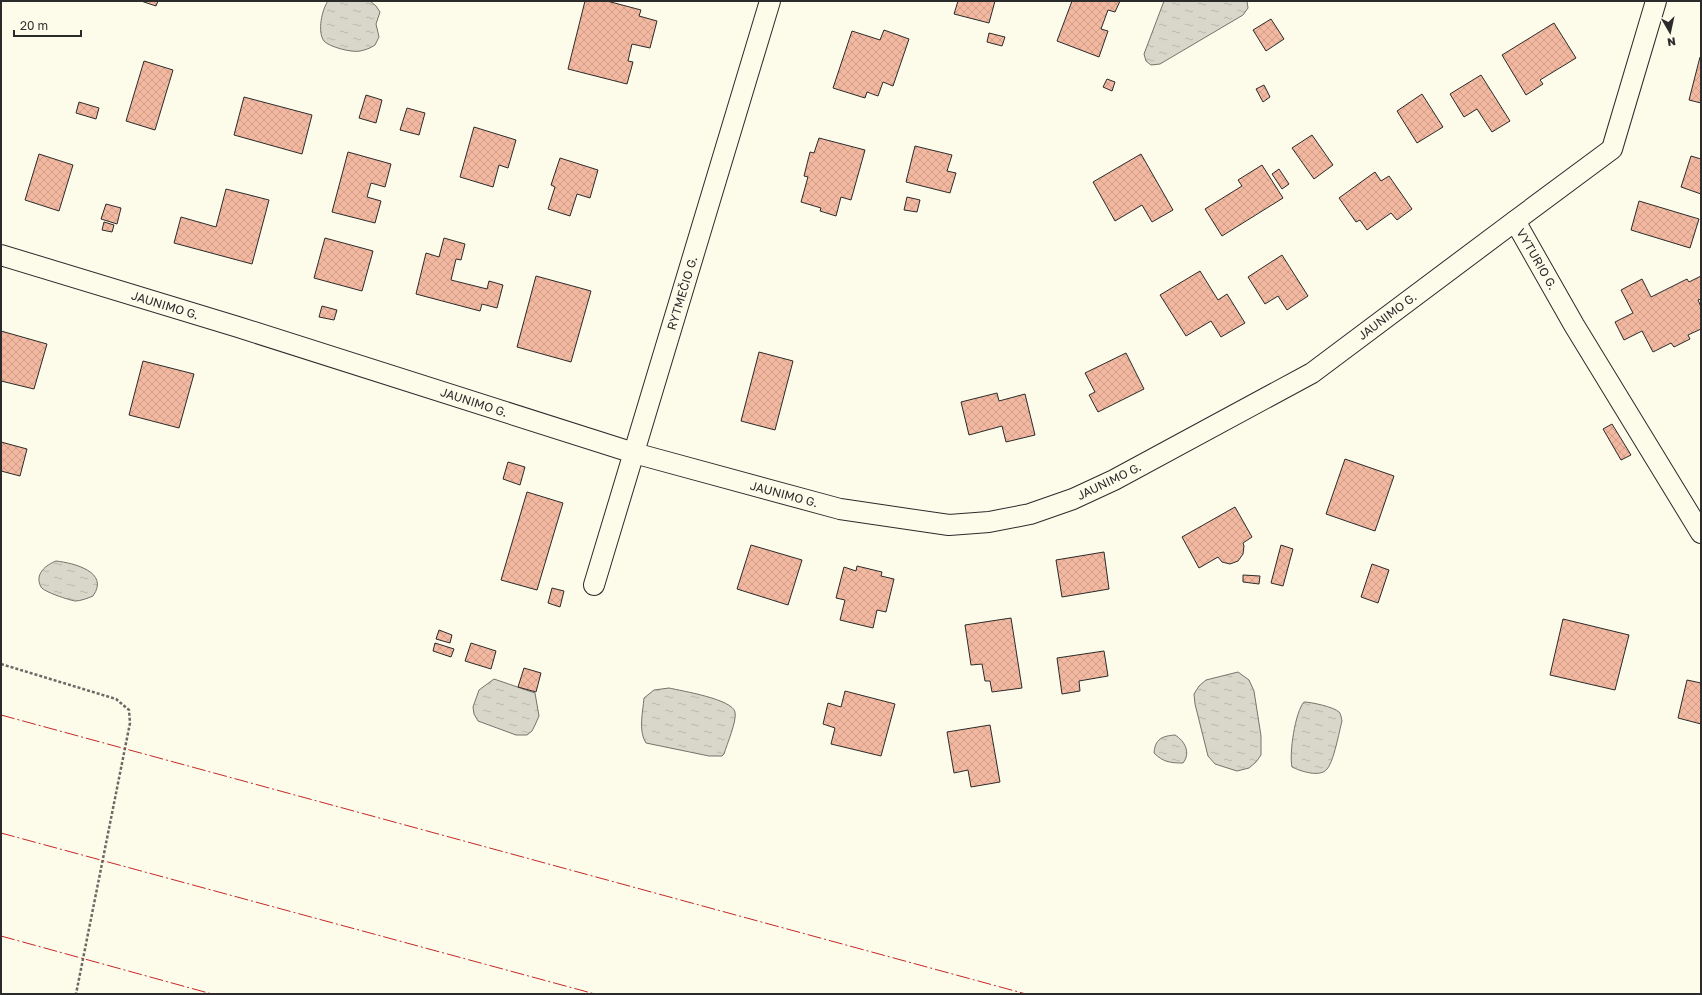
<svg xmlns="http://www.w3.org/2000/svg" width="1702" height="995" font-family="'Golos Text',sans-serif">
<style>
.water{fill:url(#water-ripples);stroke:#74746e}
.building{fill:url(#building-cross-hatch);stroke:#2b2b2b}
.lines{fill:none;stroke-linecap:round;stroke-linejoin:round}
.street-casing{stroke:#2b2b2b;stroke-width:22}
.path{stroke:#6a6964;stroke-width:2.5;stroke-dasharray:3 2;stroke-linecap:butt}
.street{stroke:#fdfbea;stroke-width:20}
.power{stroke:#c62828;stroke-width:1;stroke-dasharray:14 3 2 3;stroke-linecap:butt}
.labels{text-anchor:middle;dominant-baseline:central;stroke-width:3;stroke-linejoin:round;paint-order:stroke}
.street-label{font-size:12px;fill:#2b2b2b;stroke:#fdfbea}
</style>
<defs>
<pattern id="water-ripples" width="26" height="14" patternUnits="userSpaceOnUse"><rect width="26" height="14" fill="#d8d7c9"/><path d="M2 4q2-2 4 0t4 0M15 11q2-2 4 0t4 0" fill="none" stroke="#bab9ad"/></pattern>
<pattern id="building-cross-hatch" width="8" height="8" patternUnits="userSpaceOnUse"><rect width="8" height="8" fill="#f2b8a0"/><path d="M0 0l8 8M0 8l8-8" fill="none" stroke="#d09e8a"/></pattern>
</defs>
<rect width="100%" height="100%" fill="#fdfbea"/>
<g class="water">
<path d="M328 1H370L376 6 380 12 376 24 379 37 375 45C371 48 365 50 360 51 353 53 329 47 324 41 317 32 322 9 328 1Z"/>
<polygon points="1164,1 1247,1 1248,8 1243,15 1160,64 1151,65 1146,61 1144,54"/>
<path d="M56 561C74 563 110 572 93 596 88 598 81 601 75 601 69 600 44 592 41 587 34 574 46 565 56 561Z"/>
<polygon points="1238,672 1249,680 1254,691 1261,736 1261,755 1256,762 1249,768 1237,771 1215,764 1208,756 1195,704 1194,694 1199,686 1206,680"/>
<polygon points="494,679 535,693 539,716 535,725 532,731 527,735 516,735 478,721 474,714 473,707 479,690"/>
<path d="M669 688C682 691 732 699 735 712 737 721 727 744 724 754L722 756H709L646 743C638 731 643 711 644 698L654 690Z"/>
<path d="M1304 702C1311 702 1334 707 1339 712 1341 714 1341 717 1342 721 1339 732 1334 761 1327 769 1320 778 1300 771 1292 767 1289 754 1295 712 1304 702Z"/>
<path d="M1175 735C1185 741 1191 753 1183 763 1170 763 1163 762 1154 753 1155 739 1162 736 1175 735Z"/>
</g>
<g class="building">
<polygon points="141,1 158,1 156,6"/>
<polygon points="585,1 607,1 641,10 639,16 657,21 650,48 632,44 628,61 633,62 627,84 568,69"/>
<polygon points="958,1 995,1 989,23 954,14"/>
<polygon points="1072,1 1120,1 1115,12 1108,10 1101,29 1108,31 1099,57 1057,41"/>
<polygon points="1271,19 1284,39 1266,51 1253,30"/>
<polygon points="1554,23 1576,58 1540,80 1543,84 1526,95 1502,55"/>
<polygon points="884,30 909,39 893,86 883,82 878,96 867,92 865,98 833,88 852,31 880,40"/>
<polygon points="989,33 1005,37 1002,46 987,42"/>
<polygon points="1700,57 1701,57 1701,103 1689,100"/>
<polygon points="144,61 173,70 155,130 126,121"/>
<polygon points="1481,75 1510,121 1492,132 1477,109 1464,117 1450,94"/>
<polygon points="1107,79 1115,82 1112,91 1103,87"/>
<polygon points="1264,85 1270,97 1263,102 1256,89"/>
<polygon points="1422,94 1443,127 1417,143 1397,111"/>
<polygon points="366,95 382,100 376,123 359,118"/>
<polygon points="244,97 312,115 302,154 234,135"/>
<polygon points="79,102 99,108 96,119 76,113"/>
<polygon points="407,108 425,113 419,135 400,130"/>
<polygon points="474,127 516,140 508,168 499,165 493,187 460,177"/>
<polygon points="1312,135 1333,165 1314,179 1292,148"/>
<polygon points="819,138 865,150 851,200 841,197 836,216 820,211 821,208 801,202 808,177 804,176 810,152 814,153"/>
<polygon points="915,146 952,155 947,171 956,173 950,193 906,182"/>
<polygon points="348,152 391,164 385,187 371,183 367,197 381,201 375,223 332,212"/>
<polygon points="39,154 73,165 59,211 25,200"/>
<polygon points="1141,154 1173,210 1152,222 1142,205 1115,221 1093,182"/>
<polygon points="1691,156 1701,159 1701,194 1681,187"/>
<polygon points="560,158 598,170 590,198 577,194 570,216 548,209 555,187 551,185"/>
<polygon points="1262,165 1283,198 1222,236 1205,209 1242,186 1238,180"/>
<polygon points="1279,169 1289,184 1282,189 1272,174"/>
<polygon points="1375,172 1381,181 1389,176 1412,209 1397,220 1391,213 1367,230 1360,220 1356,222 1339,198"/>
<polygon points="226,189 269,200 252,264 174,243 181,217 216,227"/>
<polygon points="907,197 920,200 917,212 904,210"/>
<polygon points="1639,201 1699,219 1690,248 1631,230"/>
<polygon points="106,204 121,208 117,224 101,219"/>
<polygon points="104,222 114,225 112,232 102,230"/>
<polygon points="325,238 373,251 362,291 314,278"/>
<polygon points="444,238 465,244 461,260 456,259 451,280 487,289 489,281 503,285 497,308 482,304 480,311 416,294 426,253 439,257"/>
<polygon points="1282,255 1308,296 1287,310 1278,296 1265,304 1248,277"/>
<polygon points="1200,271 1218,300 1227,294 1245,323 1221,337 1211,321 1186,336 1160,295"/>
<polygon points="536,276 591,291 571,362 517,347"/>
<polygon points="1701,276 1701,299 1698,300 1701,307 1701,329 1688,335 1690,339 1674,347 1671,343 1653,352 1642,331 1624,340 1615,322 1633,313 1621,290 1642,279 1651,297 1687,279 1689,282"/>
<polygon points="322,306 337,310 334,320 319,317"/>
<polygon points="1,331 47,344 34,389 1,381"/>
<polygon points="759,352 793,361 775,430 741,421"/>
<polygon points="1126,353 1144,389 1098,412 1089,395 1095,392 1085,373"/>
<polygon points="143,361 194,374 179,428 129,415"/>
<polygon points="997,393 999,401 1025,394 1035,435 1006,442 1002,426 969,435 961,402"/>
<polygon points="1612,424 1631,455 1621,460 1603,429"/>
<polygon points="1,442 27,449 20,476 1,471"/>
<polygon points="1345,459 1394,476 1375,531 1326,514"/>
<polygon points="508,462 525,467 520,485 503,479"/>
<polygon points="527,492 563,503 537,590 501,580"/>
<polygon points="1235,507 1252,537 1243,543 1244,546 1243,554 1238,561 1230,564 1222,562 1218,557 1199,568 1182,537"/>
<polygon points="751,545 802,560 788,605 737,589"/>
<polygon points="1281,545 1293,549 1283,586 1271,583"/>
<polygon points="1104,552 1109,589 1062,597 1056,560"/>
<polygon points="1372,564 1389,570 1378,603 1361,597"/>
<polygon points="857,566 882,572 881,576 894,579 886,612 877,610 873,628 840,620 845,600 836,598 844,567 856,571"/>
<polygon points="1243,575 1260,576 1259,584 1243,582"/>
<polygon points="552,588 564,591 560,607 548,603"/>
<polygon points="1011,618 1022,688 992,692 990,681 985,681 982,664 971,665 965,625"/>
<polygon points="1563,619 1629,635 1615,690 1550,675"/>
<polygon points="439,630 452,635 450,643 436,639"/>
<polygon points="435,643 454,649 451,657 433,651"/>
<polygon points="471,643 496,651 491,669 465,661"/>
<polygon points="1104,651 1108,676 1079,681 1080,691 1062,694 1057,658"/>
<polygon points="524,668 541,673 536,692 518,687"/>
<polygon points="1687,680 1701,683 1701,724 1678,718"/>
<polygon points="845,691 895,704 881,756 831,744 835,728 823,724 828,703 841,707"/>
<polygon points="990,725 1000,782 971,787 968,770 954,773 947,732"/>
</g>
<g class="lines">
<g class="street-casing">
<g id="street">
<polyline points="1656,1 1612,149 1515,221 1574,325 1701,533"/>
<polyline points="1,255 238,327 634,453 840,509 949,525 989,522 1030,514 1073,499 1114,480 1312,373 1515,221"/>
<polyline points="594,585 770,1"/>
</g>
</g>
<polyline class="path" points="1,664 116,699 129,710 130,723 76,994"/>
<use href="#street" class="street"/>
<g class="power">
<polyline points="1,715 1026,994"/>
<polyline points="1,833 595,994"/>
<polyline points="1,936 212,994"/>
</g>
</g>
<g class="labels">
<g class="street-label">
<text transform="translate(1537 259) rotate(60)">VYTURIO G.</text>
<text transform="translate(682 293) rotate(-73)">RYTMEČIO G.</text>
<text transform="translate(165 305) rotate(17)">JAUNIMO G.</text>
<text transform="translate(1387 316) rotate(-37)">JAUNIMO G.</text>
<text transform="translate(474 402) rotate(18)">JAUNIMO G.</text>
<text transform="translate(1109 481) rotate(-26)">JAUNIMO G.</text>
<text transform="translate(784 494) rotate(15)">JAUNIMO G.</text>
</g>
</g>
<rect width="1702" height="995" fill="none" stroke="#2b2b2b" stroke-width="4"/>
<g transform="translate(1670 32) rotate(171)" stroke="#fdfbea" stroke-width="3" paint-order="stroke">
<path d="M0-3L7 15L0 10L-7 15Z" fill="#2b2b2b"/>
<text y="-6" font-size="11" font-weight="bold" text-anchor="middle" fill="#2b2b2b">N</text>
</g>
<path d="M14 30v6h67v-6" fill="none" stroke="#2b2b2b" stroke-width="2"/>
<text x="20" y="30" font-size="12" fill="#2b2b2b" stroke="#fdfbea" stroke-width="3" paint-order="stroke">20 m</text>
</svg>
